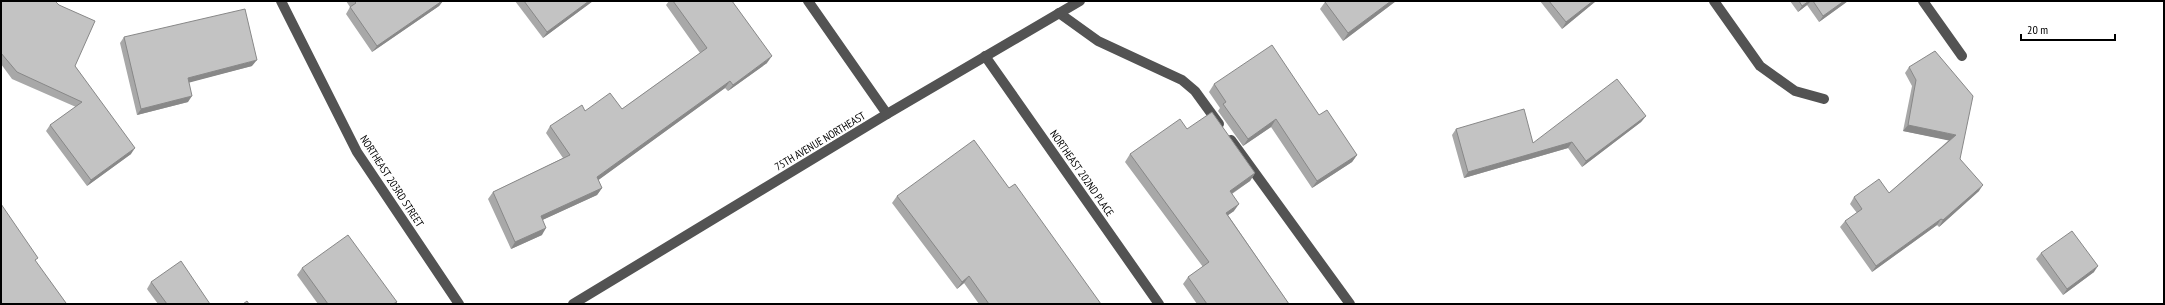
<svg xmlns="http://www.w3.org/2000/svg" width="2165" height="305" font-family="'PT Sans Narrow',sans-serif">
<style>
.lines{fill:none;stroke-linecap:round;stroke-linejoin:round}
.minor{stroke:#535353;stroke-width:10}
.wall{fill:#a8a8a8}
.shaded-wall{fill:#888}
.building{fill:#c3c3c3;stroke:#888}
.labels{text-anchor:middle;dominant-baseline:central;stroke-width:4;stroke-linejoin:round;paint-order:stroke}
.street-label{font-size:11px;fill:#000;stroke:#fff}
</style>
<rect width="100%" height="100%" fill="#fff"/>
<g class="lines">
<g class="minor">
<polyline points="281,1 357,152 459,304"/>
<polyline points="808,1 887,114"/>
<polyline points="1714,1 1760,66 1795,91 1824,99"/>
<polyline points="1923,1 1962,56"/>
<polyline points="1059,13 1098,41 1182,80 1195,91 1219,124"/>
<polyline points="985,56 1159,304"/>
<polyline points="1231,140 1350,304"/>
<polyline points="573,304 887,114 1080,1"/>
</g>
</g>
<g class="wall">
<polygon points="1,1 75,66 131,154 87,186 46,131 50,125 76,107 12,79 1,64"/>
<polygon points="346,1 443,1 439,6 372,52 346,14 350,7"/>
<polygon points="515,1 593,1 543,38"/>
<polygon points="669,1 732,1 767,63 728,91 725,88 598,180 602,188 597,195 542,220 542,235 511,249 488,199 493,192 563,158 546,133 550,126 622,109 700,53 666,5"/>
<polygon points="1396,1 1343,41 1320,9 1325,2"/>
<polygon points="1540,1 1596,1 1562,29"/>
<polygon points="1790,1 1848,1 1819,22 1807,5 1798,12"/>
<polygon points="124,37 252,66 189,82 188,102 137,115 120,43"/>
<polygon points="1909,67 1960,159 1979,191 1939,227 1937,225 1872,272 1840,227 1845,221 1857,213 1850,204 1854,197 1889,193 1949,140 1903,131 1912,86 1905,73"/>
<polygon points="1214,84 1319,115 1357,155 1352,162 1312,188 1271,127 1243,146 1218,111 1220,108 1209,92"/>
<polygon points="1646,116 1641,122 1582,167 1568,148 1464,178 1452,135 1456,129 1533,143"/>
<polygon points="1187,129 1255,173 1250,181 1232,194 1234,211 1228,215 1289,304 1197,304 1183,284 1188,277 1203,267 1125,162 1130,154"/>
<polygon points="1009,188 1101,304 979,304 964,283 957,289 892,203 897,196"/>
<polygon points="2041,253 2094,272 2063,295 2036,259"/>
<polygon points="302,268 397,302 395,304 318,304 297,275"/>
<polygon points="151,282 210,304 158,304 147,289"/>
</g>
<g class="shaded-wall">
<polygon points="442,1 443,1 439,6 372,52 377,46"/>
<polygon points="589,1 593,1 543,38 547,32"/>
<polygon points="1391,1 1396,1 1343,41 1348,33"/>
<polygon points="1593,1 1596,1 1562,29 1566,22"/>
<polygon points="1809,1 1811,1 1807,5 1798,12 1802,6"/>
<polygon points="1844,1 1848,1 1819,22 1823,16"/>
<polygon points="772,56 767,63 728,91 733,85"/>
<polygon points="257,60 252,66 184,84 188,78"/>
<polygon points="730,81 725,88 593,184 597,177"/>
<polygon points="192,96 188,102 137,115 141,109"/>
<polygon points="1646,116 1641,122 1582,167 1586,161"/>
<polygon points="1276,119 1271,127 1243,146 1248,139"/>
<polygon points="1908,125 1956,135 1951,141 1903,131"/>
<polygon points="1572,142 1568,148 1464,178 1468,172"/>
<polygon points="135,148 131,154 87,186 91,180"/>
<polygon points="1357,155 1352,162 1312,188 1317,181"/>
<polygon points="1255,173 1250,181 1225,198 1230,191"/>
<polygon points="1983,185 1979,191 1939,227 1943,220"/>
<polygon points="602,188 597,195 536,223 541,216"/>
<polygon points="1239,204 1234,211 1221,220 1226,213"/>
<polygon points="1941,219 1937,225 1872,272 1876,266"/>
<polygon points="546,228 542,235 511,249 515,242"/>
<polygon points="2098,266 2094,272 2063,295 2067,289"/>
<polygon points="969,276 964,283 957,289 962,282"/>
</g>
<g class="building">
<polygon points="1,1 55,1 59,5 95,21 75,66 135,148 91,180 50,125 82,102 17,72 1,53"/>
<polygon points="354,1 442,1 377,46 350,7 356,3"/>
<polygon points="524,1 589,1 547,32"/>
<polygon points="673,1 732,1 772,56 733,85 730,81 597,177 602,188 541,216 546,228 515,242 493,192 570,155 550,126 582,105 585,111 610,93 622,109 707,48"/>
<polygon points="1326,1 1391,1 1348,33 1325,2"/>
<polygon points="1549,1 1593,1 1566,22"/>
<polygon points="1799,1 1809,1 1802,6"/>
<polygon points="1813,1 1844,1 1823,16"/>
<polygon points="245,9 257,60 188,78 192,96 141,109 124,37"/>
<polygon points="1272,45 1319,115 1327,110 1357,155 1317,181 1276,119 1248,139 1223,104 1226,102 1214,84"/>
<polygon points="1935,51 1973,96 1960,159 1983,185 1943,220 1941,219 1876,266 1845,221 1862,209 1854,197 1879,179 1889,193 1956,135 1908,125 1916,80 1909,67"/>
<polygon points="1617,79 1646,116 1586,161 1572,142 1468,172 1456,129 1524,109 1533,143"/>
<polygon points="1212,112 1255,173 1230,191 1239,204 1226,213 1289,304 1207,304 1188,277 1209,262 1130,154 1180,119 1187,129"/>
<polygon points="974,140 1009,188 1015,184 1101,304 989,304 969,276 962,282 897,196"/>
<polygon points="1,204 38,258 35,260 66,303 65,304 1,304"/>
<polygon points="2072,231 2098,266 2067,289 2041,253"/>
<polygon points="348,235 397,302 393,304 328,304 302,268"/>
<polygon points="181,261 210,304 167,304 151,282"/>
<polygon points="247,301 249,304 243,304"/>
</g>
<g class="labels">
<g class="street-label">
<text transform="translate(820 141) rotate(-31)">75TH AVENUE NORTHEAST</text>
<text transform="translate(1082 173) rotate(55)">NORTHEAST 202ND PLACE</text>
<text transform="translate(392 181) rotate(57)">NORTHEAST 203RD STREET</text>
</g>
</g>
<rect width="2165" height="305" fill="none" stroke="#000000" stroke-width="4"/>
<path d="M2021 34v6h94v-6" fill="none" stroke="#000000" stroke-width="2"/>
<text x="2027" y="34" font-size="12" fill="#000000" stroke="#ffffff" stroke-width="3" paint-order="stroke">20 m</text>
</svg>
